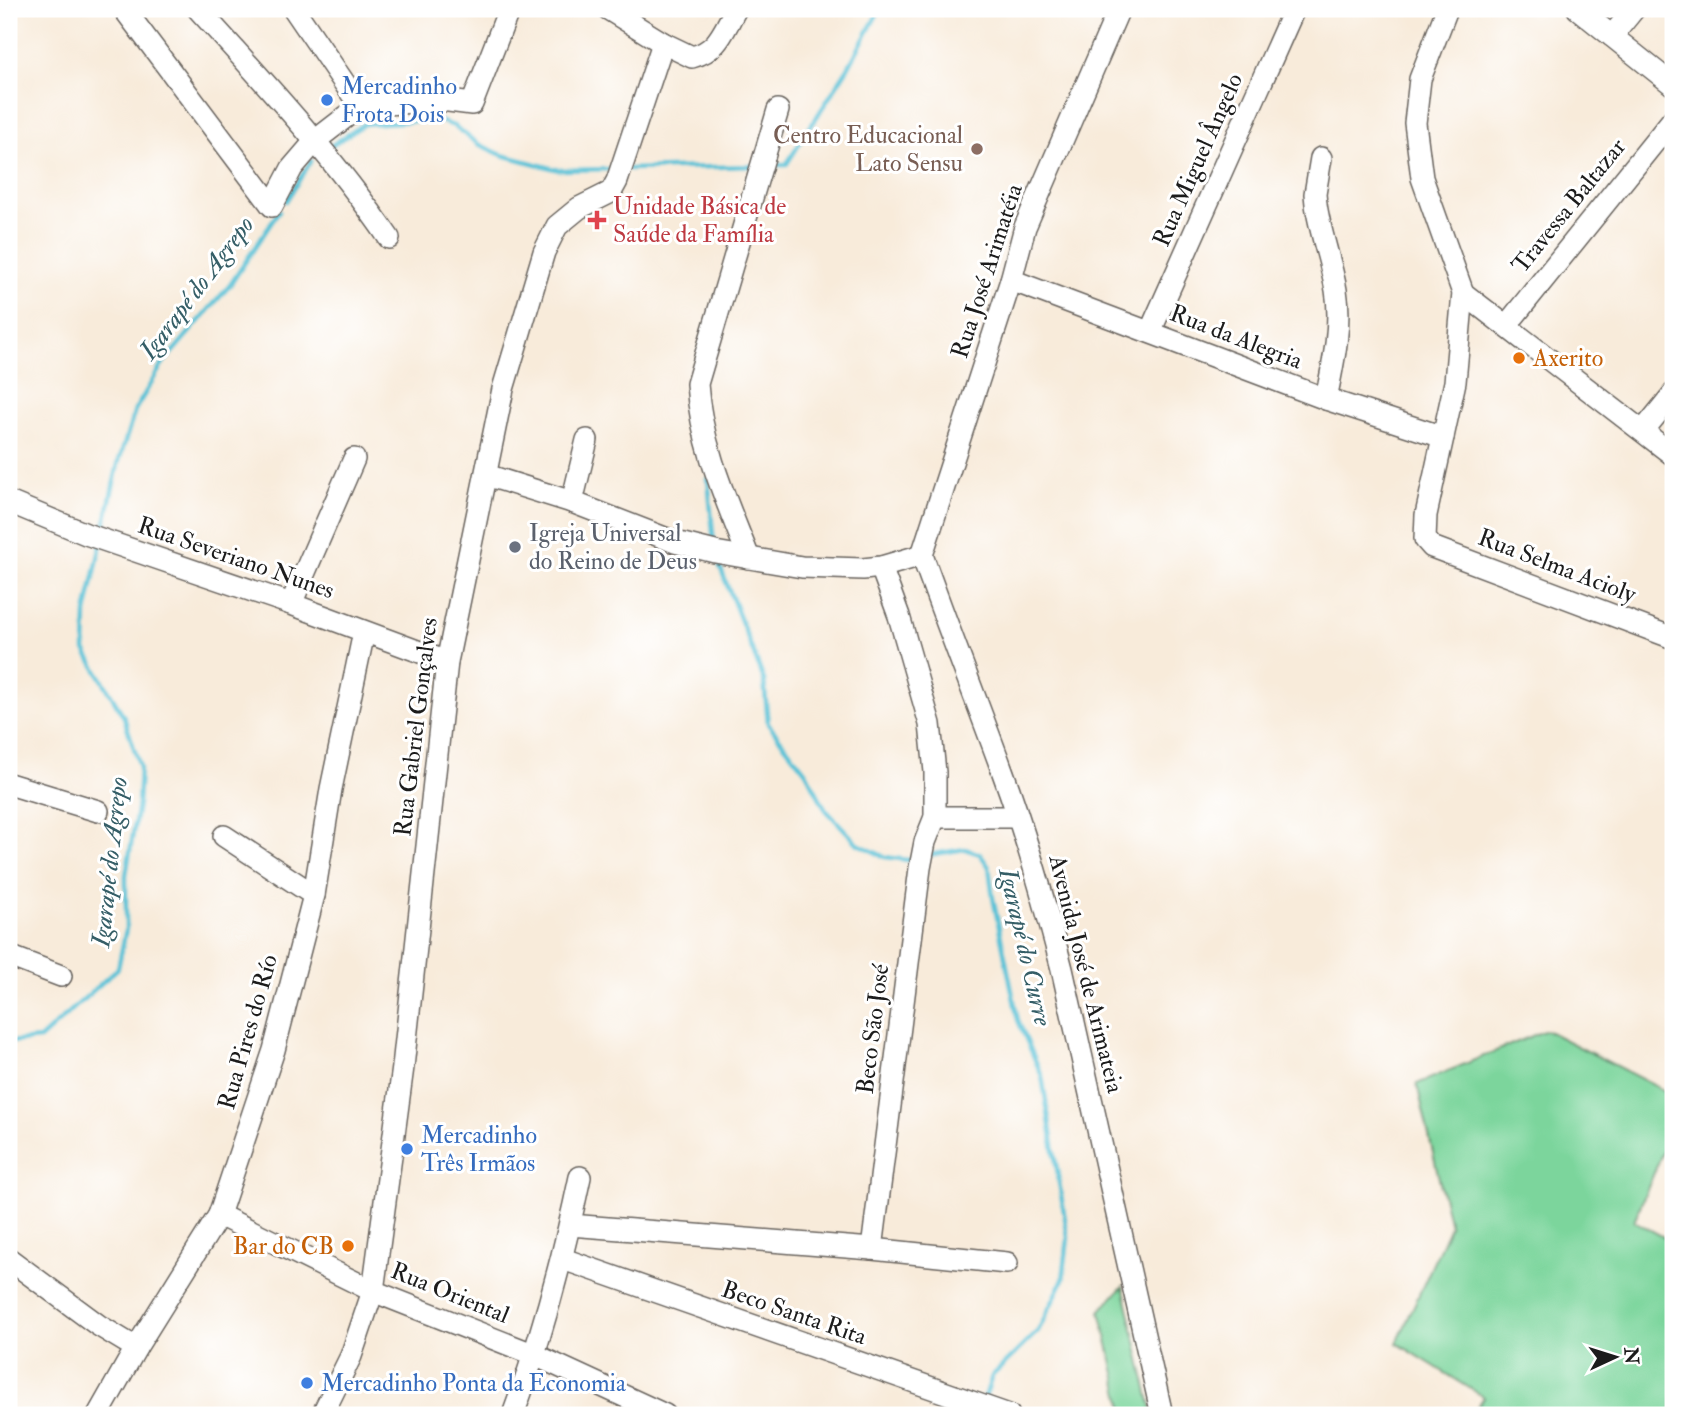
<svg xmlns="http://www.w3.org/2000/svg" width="1682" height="1424" font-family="'IM FELL Double Pica',serif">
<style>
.green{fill:#7bd59c;stroke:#4c785c;stroke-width:2}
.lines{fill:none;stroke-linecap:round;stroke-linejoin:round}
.stream{stroke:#5ac2d7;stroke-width:4.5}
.minor-casing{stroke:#69645e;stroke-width:24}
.minor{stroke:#fff;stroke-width:21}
.shop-dot{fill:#3f7fe0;stroke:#fff;stroke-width:2.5}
.education-dot{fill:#8d6e63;stroke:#fff;stroke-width:2.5}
.health-dot{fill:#e0444e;stroke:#fff;stroke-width:2.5}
.food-dot{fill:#e8710a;stroke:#fff;stroke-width:2.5}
.worship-dot{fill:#6b7280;stroke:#fff;stroke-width:2.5}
.labels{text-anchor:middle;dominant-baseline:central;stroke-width:6;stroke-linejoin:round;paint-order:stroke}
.shop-label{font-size:24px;fill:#366cbe;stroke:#fff;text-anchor:start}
.education-label{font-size:24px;fill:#785e54;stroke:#fff;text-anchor:end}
.street-label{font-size:24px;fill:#1c1c1c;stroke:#fff}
.health-label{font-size:24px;fill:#be3a42;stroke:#fff;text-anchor:start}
.food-label{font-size:24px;fill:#c56008;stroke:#fff;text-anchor:start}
.worship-label{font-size:24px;fill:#5b616d;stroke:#fff;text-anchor:start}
.water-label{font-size:26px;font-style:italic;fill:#355e67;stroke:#fff}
</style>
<rect width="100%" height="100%" fill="#fff"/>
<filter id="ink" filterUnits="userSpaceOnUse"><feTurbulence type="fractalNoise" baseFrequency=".0143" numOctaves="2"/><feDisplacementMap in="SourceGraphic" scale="14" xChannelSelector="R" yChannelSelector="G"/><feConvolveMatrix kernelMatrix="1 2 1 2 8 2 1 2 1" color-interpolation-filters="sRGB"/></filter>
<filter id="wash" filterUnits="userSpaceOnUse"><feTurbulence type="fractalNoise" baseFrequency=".00686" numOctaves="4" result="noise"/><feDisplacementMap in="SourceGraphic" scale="28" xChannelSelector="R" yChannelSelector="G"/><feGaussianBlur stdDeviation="1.57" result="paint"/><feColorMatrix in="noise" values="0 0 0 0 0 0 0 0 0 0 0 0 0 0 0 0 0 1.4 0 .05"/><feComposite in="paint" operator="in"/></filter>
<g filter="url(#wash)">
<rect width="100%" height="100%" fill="#f8ebda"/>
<g class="green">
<polygon points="1546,1030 1673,1095 1673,1127 1634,1221 1673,1242 1673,1415 1472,1415 1484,1397 1397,1343 1450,1226 1417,1084"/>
<polygon points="1123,1286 1153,1415 1125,1415 1100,1311"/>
</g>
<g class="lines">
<g class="stream">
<polyline points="329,147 364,124 437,120 454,126 478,144 502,155 559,170 613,169"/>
<polyline points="769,165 786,165 848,68 880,9"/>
<polyline points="629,169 757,166"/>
<polyline points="286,201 311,161"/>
<polyline points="708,479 714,544"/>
<polyline points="103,532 118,464 135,410 163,363 230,285 279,211"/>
<polyline points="717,559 764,680 768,724 806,772 826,810 858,844 885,857 908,860 916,858"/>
<polyline points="928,855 965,849 980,854 989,867 993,898 1018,1020 1042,1076 1068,1238 1063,1280 1038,1331 992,1376 984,1400"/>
<polyline points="9,1042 40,1039 118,968 126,929 126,875 138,804 140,767 124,717 85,650 86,613 101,544"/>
</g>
</g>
</g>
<g filter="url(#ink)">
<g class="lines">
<g class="minor-casing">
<g id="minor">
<polyline points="124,9 272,206 292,168 316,140 360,106 441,100 472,104 509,9"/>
<path d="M198 9C266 84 332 155 389 238"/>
<polyline points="294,9 360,106"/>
<path d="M608 9 663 43 692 57C719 50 723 31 736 9"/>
<polyline points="1447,9 1420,79 1415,123 1422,178 1463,293 1455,382 1426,515 1425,539 1432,547 1440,550 1673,638"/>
<polyline points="1578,9 1673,85"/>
<polyline points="1612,36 1634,9"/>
<path d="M1321 158 1315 194 1316 204C1320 233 1331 261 1336 290 1342 325 1333 365 1326 399"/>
<polyline points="1011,280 1326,399 1443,437"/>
<polyline points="1463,293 1673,455"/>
<polyline points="1506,326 1673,119"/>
<polyline points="1150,332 1294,9"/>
<polyline points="1643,431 1673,394"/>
<polyline points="486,475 572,502 675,542 715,552 802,567 863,569 881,567 922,555"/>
<polyline points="9,502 86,534 291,604 447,662"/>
<polyline points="572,502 587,440"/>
<path d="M922 555C948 628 976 699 1002 770 1026 835 1045 903 1062 969L1162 1415"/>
<polyline points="922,555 1011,280 1025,227 1119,9"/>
<path d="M749 558C727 502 701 446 697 384L778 110"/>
<polyline points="291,604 354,459"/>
<polyline points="9,784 98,811"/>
<polyline points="935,817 1017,817"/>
<polyline points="224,836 314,895"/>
<polyline points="9,956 61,976"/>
<polyline points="219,1215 373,1291 535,1355 665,1415"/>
<polyline points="570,1225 872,1249 1007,1263"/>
<polyline points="872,1249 920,868 925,842 935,817 935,772 930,724 899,616 881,567"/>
<polyline points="9,1259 98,1325 136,1348"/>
<polyline points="563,1259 1009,1415"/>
<polyline points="98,1415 136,1348 219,1215 274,1050 314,895 331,789 364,632"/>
<polyline points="322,1415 351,1356 373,1291 403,1067 447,662 503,389 544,252 557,226 579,208 611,192 617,181 663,43"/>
<path d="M513 1415C542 1337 563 1258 580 1177"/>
</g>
</g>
<use href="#minor" class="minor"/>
</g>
</g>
<g class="shop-dot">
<circle cx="327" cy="100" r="7"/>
<circle cx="407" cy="1149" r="7"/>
<circle cx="307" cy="1383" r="7"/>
</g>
<circle class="education-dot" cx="977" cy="149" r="7"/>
<path class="health-dot" d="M593.5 209.5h7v7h7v7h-7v7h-7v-7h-7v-7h7z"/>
<g class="food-dot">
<circle cx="1519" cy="358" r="7"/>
<circle cx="348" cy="1246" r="7"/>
</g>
<circle class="worship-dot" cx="515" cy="547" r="7"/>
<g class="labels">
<g class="shop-label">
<text x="341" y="86">Mercadinho<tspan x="341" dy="28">Frota Dois</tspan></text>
<text x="421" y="1135">Mercadinho<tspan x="421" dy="28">Três Irmãos</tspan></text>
<text x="321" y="1383">Mercadinho Ponta da Economia</text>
</g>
<g class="education-label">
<text x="963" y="135">Centro Educacional<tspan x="963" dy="28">Lato Sensu</tspan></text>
</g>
<g class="street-label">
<text transform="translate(1198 160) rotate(-66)">Rua Miguel Ângelo</text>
<text transform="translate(1569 206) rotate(-51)">Travessa Baltazar</text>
<text transform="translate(987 271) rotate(-72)">Rua José Arimatéia</text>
<text transform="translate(1236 337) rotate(21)">Rua da Alegria</text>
<text transform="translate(236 558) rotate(19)">Rua Severiano Nunes</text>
<text transform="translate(1557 566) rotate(21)">Rua Selma Acioly</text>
<text transform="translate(416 727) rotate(-83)">Rua Gabriel Gonçalves</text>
<text transform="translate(1086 974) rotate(76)">Avenida José de Arimateia</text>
<text transform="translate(873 1029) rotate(-83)">Beco São José</text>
<text transform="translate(248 1032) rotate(-74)">Rua Pires do Río</text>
<text transform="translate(450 1293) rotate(22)">Rua Oriental</text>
<text transform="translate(794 1313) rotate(19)">Beco Santa Rita</text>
</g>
<g class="health-label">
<text x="613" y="206">Unidade Básica de<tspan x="613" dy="28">Saúde da Família</tspan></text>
</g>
<g class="food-label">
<text x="1533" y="358">Axerito</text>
<text x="334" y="1246" text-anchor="end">Bar do CB</text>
</g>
<g class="worship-label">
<text x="529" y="533">Igreja Universal<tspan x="529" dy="28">do Reino de Deus</tspan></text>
</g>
<g class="water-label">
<text transform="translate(197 288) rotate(-53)">Igarapé do Agrepo</text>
<text transform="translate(110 862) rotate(-84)">Igarapé do Agrepo</text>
<text transform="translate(1025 947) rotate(77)">Igarapé do Curre</text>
</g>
</g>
<rect width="1682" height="1424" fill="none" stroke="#fff" stroke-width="35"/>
<g transform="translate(1615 1357) rotate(86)" stroke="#ffffff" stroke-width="5" paint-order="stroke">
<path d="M0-5L12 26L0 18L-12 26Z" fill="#1c1c1c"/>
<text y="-10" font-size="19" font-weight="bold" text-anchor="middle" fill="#1c1c1c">N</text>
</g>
</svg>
